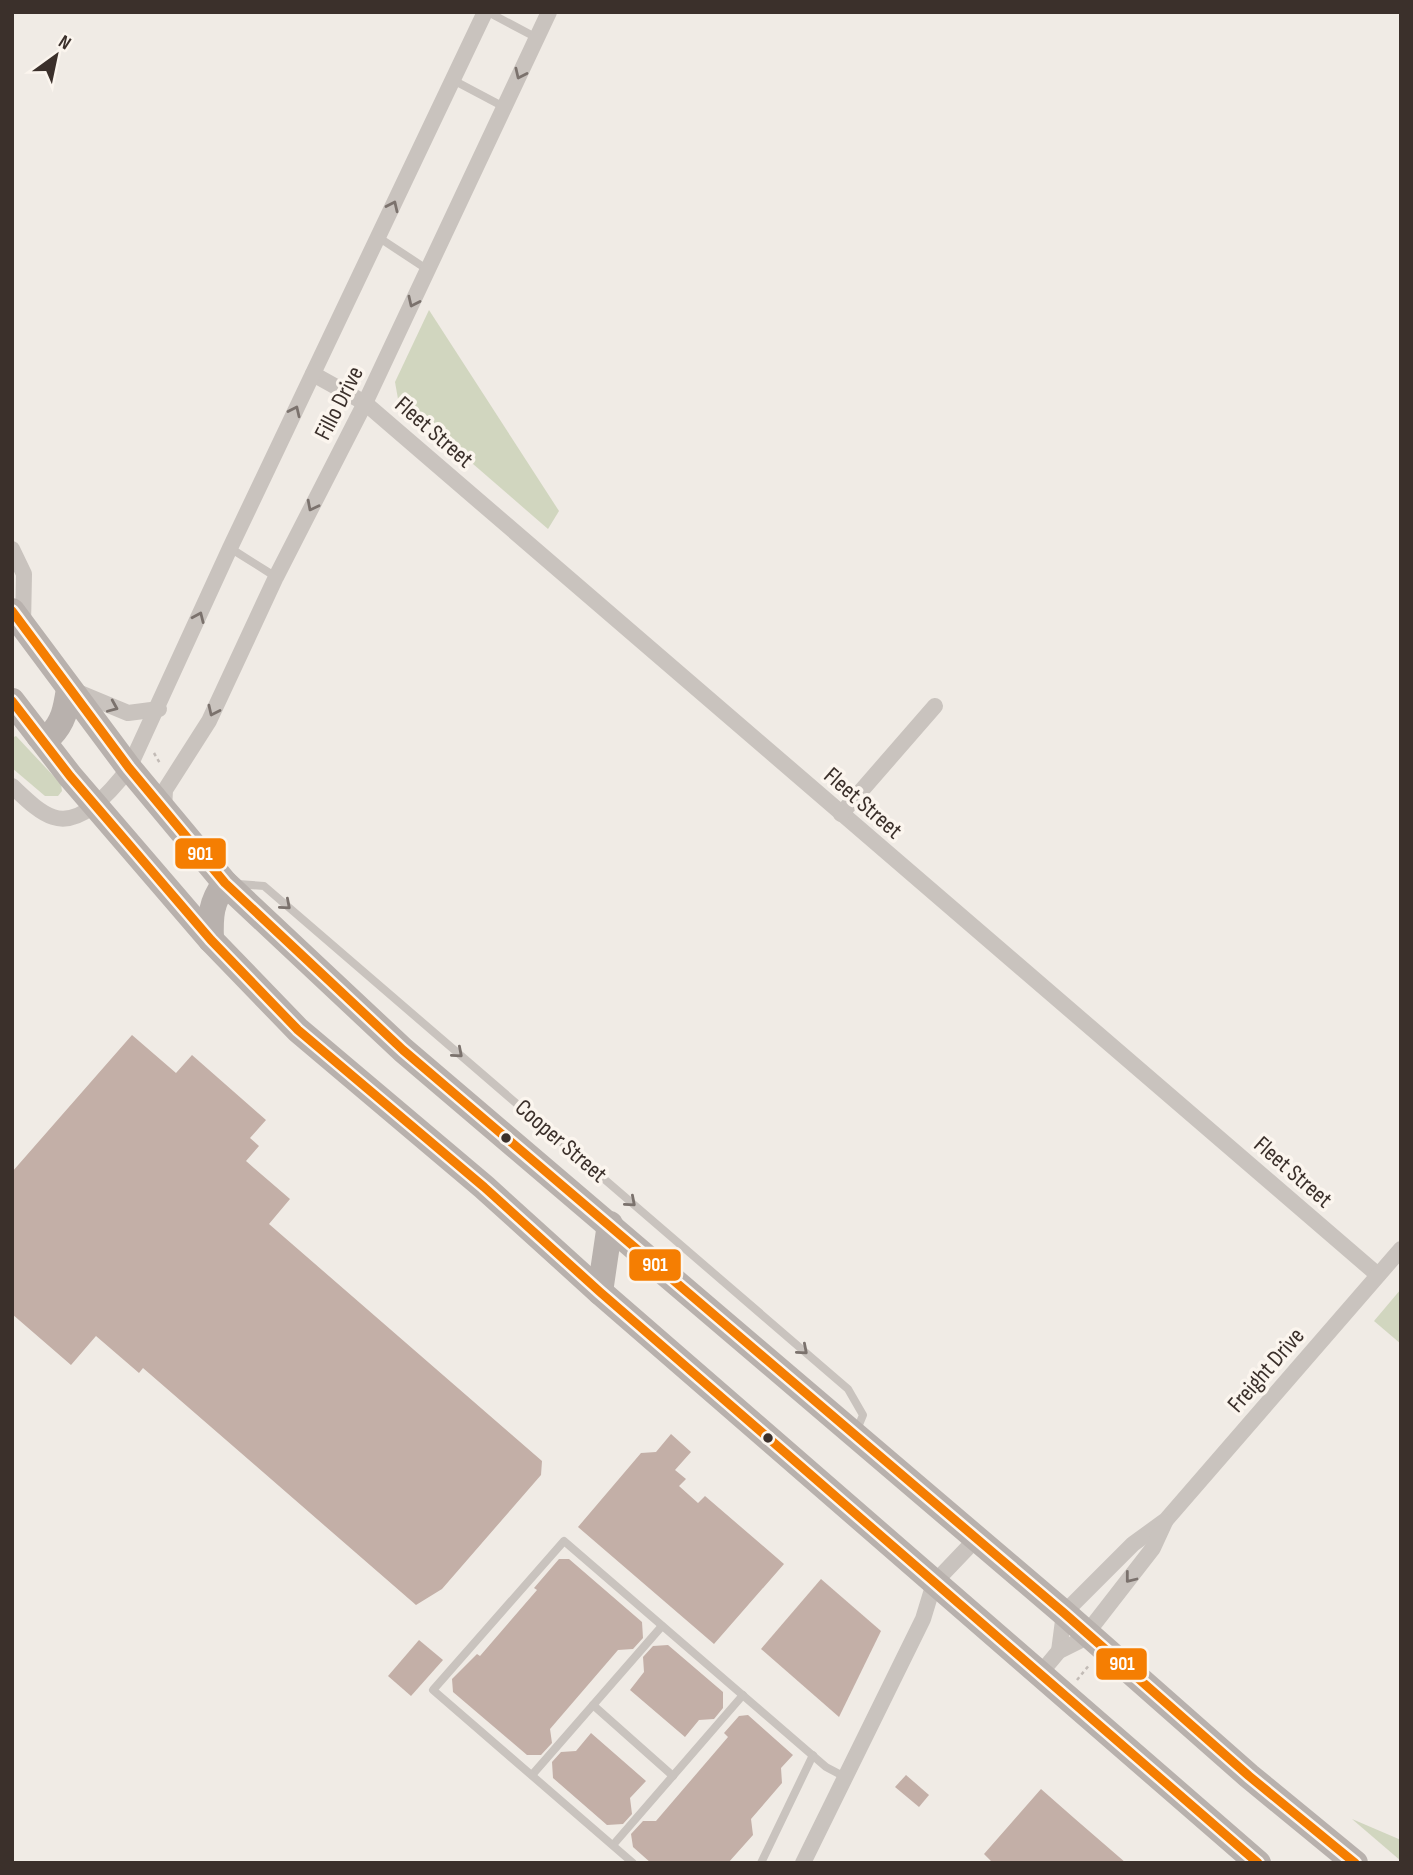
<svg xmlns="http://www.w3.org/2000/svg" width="1413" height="1875" font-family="'Sofia Sans Condensed',sans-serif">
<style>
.green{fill:#d1d6bf}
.building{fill:#c3afa7}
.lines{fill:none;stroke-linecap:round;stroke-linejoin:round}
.path{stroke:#c2bbb6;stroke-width:2.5;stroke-dasharray:3.5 3.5;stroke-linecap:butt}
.lane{stroke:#c9c3be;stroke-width:8}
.street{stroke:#c9c3be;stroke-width:16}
.primary{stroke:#b8b1ad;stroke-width:26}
.bus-1-casing{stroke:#fbf5ee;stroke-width:14}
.bus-1{stroke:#f57e02;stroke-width:9}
.oneway{stroke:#7b726d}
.bus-dot{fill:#3b302b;stroke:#fbf5ee;stroke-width:2.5}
.labels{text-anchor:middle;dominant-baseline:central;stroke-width:7;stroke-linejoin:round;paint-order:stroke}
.street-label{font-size:24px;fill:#3b302b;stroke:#fbf5ee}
.line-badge{stroke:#fbf5ee;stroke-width:2.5}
.badge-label{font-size:19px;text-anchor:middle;font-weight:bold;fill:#fff}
</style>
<rect width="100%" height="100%" fill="#f0ebe5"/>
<g class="green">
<polygon points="429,310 559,511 548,529 398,399 395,382"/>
<polygon points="16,736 61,784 62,791 58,796 45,796 12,768 12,738"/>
<polygon points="1401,1289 1401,1344 1374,1321"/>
<polygon points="1352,1819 1401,1840 1401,1861"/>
</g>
<g class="building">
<polygon points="132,1035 176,1073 192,1055 266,1120 250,1138 259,1146 246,1161 290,1199 269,1224 542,1461 541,1475 442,1589 416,1605 143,1368 139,1373 96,1336 71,1365 12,1314 12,1172"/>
<polygon points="671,1434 691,1452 675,1470 686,1479 679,1486 698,1503 705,1496 784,1564 714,1644 578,1527 641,1453 656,1452"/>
<polygon points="559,1559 569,1559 642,1622 643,1638 633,1649 618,1650 550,1729 552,1743 541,1755 527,1755 453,1692 452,1679 477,1654 480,1656 537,1590 534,1588"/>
<polygon points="821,1579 881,1631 839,1717 761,1649"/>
<polygon points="419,1640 443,1660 411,1696 388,1676"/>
<polygon points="668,1645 723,1692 723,1708 714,1719 699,1720 685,1737 630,1690 644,1672 643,1657 653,1646"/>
<polygon points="748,1715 793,1755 781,1768 782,1783 751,1819 753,1835 728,1863 651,1863 633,1847 631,1834 643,1821 656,1821 728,1737 724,1733 739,1716"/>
<polygon points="591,1733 646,1781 630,1798 632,1814 623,1824 607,1825 553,1778 552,1762 561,1752 576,1751"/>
<polygon points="906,1775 929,1795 919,1807 895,1787"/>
<polygon points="1041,1789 1074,1818 1126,1863 993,1863 984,1854"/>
</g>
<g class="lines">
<g class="path">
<polyline points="154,753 161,765"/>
<polyline points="1077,1680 1090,1664"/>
</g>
<g class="lane">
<polyline points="488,12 537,38"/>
<polyline points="453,80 504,107"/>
<polyline points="378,237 428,270"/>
<polyline points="230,548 276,577"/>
<polyline points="238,884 264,886 848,1389 863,1415 856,1432"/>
<polyline points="593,1705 673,1776"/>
<polyline points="532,1775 662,1626"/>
<polyline points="613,1845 743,1695"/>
<polyline points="633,1863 433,1690 564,1541 826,1767 845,1777"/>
<polyline points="761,1863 813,1755"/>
</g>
<g class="street">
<polyline points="313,374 365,403 1378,1275"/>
<polyline points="12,549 24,574 23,625"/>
<polyline points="75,691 128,713 159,709"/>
<path d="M12 786C24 797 38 812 53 817 82 827 114 788 129 768L230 548 485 12"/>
<polyline points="164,809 165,790 209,721 276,577 365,403 549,12"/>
<polyline points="841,814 935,706"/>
<polyline points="1059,1651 1064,1613 1133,1544 1166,1520 1401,1249"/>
<polyline points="1039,1675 1059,1651 1079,1641 1087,1633 1153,1548 1165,1522"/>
<polyline points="803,1863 923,1619 934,1583 977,1538"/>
</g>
<g class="primary">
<polyline points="12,611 129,768 225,883 403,1050 1064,1613 1249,1776 1355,1863"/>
<polyline points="12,701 70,776 211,940 298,1030 484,1187 600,1292 1258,1863"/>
<path d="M39 736H50C64 722 66 708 69 689"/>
<path d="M211 940C210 916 211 902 225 883"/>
<polyline points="600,1292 610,1224"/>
</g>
<g class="bus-1-casing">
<g id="bus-1">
<polyline points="12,611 129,768 225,883 403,1050 1064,1613 1249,1776 1355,1863"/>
<polyline points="12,701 70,776 211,940 298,1030 484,1187 600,1292 1258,1863"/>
</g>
</g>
<use href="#bus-1" class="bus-1"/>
</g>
<defs><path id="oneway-chevron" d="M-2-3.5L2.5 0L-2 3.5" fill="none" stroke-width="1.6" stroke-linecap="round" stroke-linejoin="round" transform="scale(1.75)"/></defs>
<g class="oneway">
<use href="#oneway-chevron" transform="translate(520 74) rotate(115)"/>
<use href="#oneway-chevron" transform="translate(393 206) rotate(-65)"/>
<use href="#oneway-chevron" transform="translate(413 302) rotate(115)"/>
<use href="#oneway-chevron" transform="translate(295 411) rotate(-65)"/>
<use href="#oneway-chevron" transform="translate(312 506) rotate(117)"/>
<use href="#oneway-chevron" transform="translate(199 617) rotate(-66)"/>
<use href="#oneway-chevron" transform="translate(113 707) rotate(23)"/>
<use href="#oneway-chevron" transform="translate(213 711) rotate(115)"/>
<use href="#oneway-chevron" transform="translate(286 905) rotate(41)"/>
<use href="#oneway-chevron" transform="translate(458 1053) rotate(41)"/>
<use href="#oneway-chevron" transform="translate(631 1202) rotate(41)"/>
<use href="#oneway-chevron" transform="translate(803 1350) rotate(41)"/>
<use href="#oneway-chevron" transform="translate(1130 1578) rotate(128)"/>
</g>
<g class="bus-dot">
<circle cx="506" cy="1138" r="6"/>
<circle cx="768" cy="1438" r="6"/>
</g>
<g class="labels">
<g class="street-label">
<text transform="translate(339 403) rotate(-63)">Fillo Drive</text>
<text transform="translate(434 432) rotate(41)">Fleet Street</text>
<text transform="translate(863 803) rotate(41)">Fleet Street</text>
<text transform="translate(561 1141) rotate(41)">Cooper Street</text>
<text transform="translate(1293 1172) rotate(41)">Fleet Street</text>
<text transform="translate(1266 1370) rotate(-49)">Freight Drive</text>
</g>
</g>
<g class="line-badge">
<rect x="174" y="837" width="53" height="33" rx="7" fill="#f57e02"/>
<rect x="628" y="1248" width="54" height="34" rx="7" fill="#f57e02"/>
<rect x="1095" y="1647" width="53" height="34" rx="7" fill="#f57e02"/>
</g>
<g class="badge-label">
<text x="200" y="860">901</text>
<text x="655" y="1271">901</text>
<text x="1122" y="1670">901</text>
</g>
<rect width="1413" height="1875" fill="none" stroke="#3b302b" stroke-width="28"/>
<g transform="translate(56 56) rotate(33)" stroke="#fbf5ee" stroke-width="5" paint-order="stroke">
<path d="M0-5L12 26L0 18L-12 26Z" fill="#3b302b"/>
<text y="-10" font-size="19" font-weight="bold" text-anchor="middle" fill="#3b302b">N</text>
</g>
</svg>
